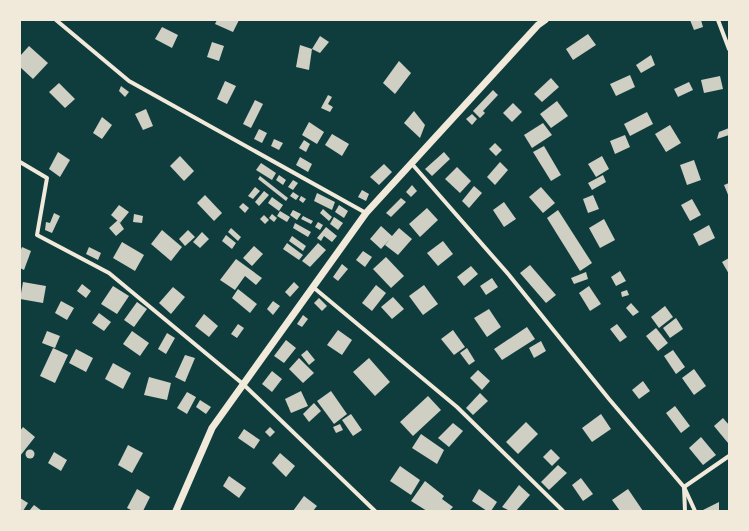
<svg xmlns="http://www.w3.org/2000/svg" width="749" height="531" font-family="'Work Sans',sans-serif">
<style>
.building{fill:#cfcfc3}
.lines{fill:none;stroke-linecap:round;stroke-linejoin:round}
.minor{stroke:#f1e9da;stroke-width:4}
.tertiary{stroke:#f1e9da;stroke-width:7}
</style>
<rect width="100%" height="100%" fill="#0f3d3e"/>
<g class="building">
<polygon points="217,20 239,20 233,32 215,24"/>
<polygon points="690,20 701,20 703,27 694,30"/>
<polygon points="162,27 178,35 172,48 155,39"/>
<polygon points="588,34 596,45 573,60 566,49"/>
<polygon points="320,36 329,42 320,53 312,49"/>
<polygon points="212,42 224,46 219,61 207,57"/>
<polygon points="300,45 312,49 309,70 296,67"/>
<polygon points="29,46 48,63 33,79 20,67 20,56"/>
<polygon points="651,55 655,65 641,73 636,65"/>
<polygon points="399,61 411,73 395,94 383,83"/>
<polygon points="630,75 635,87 616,96 610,84"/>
<polygon points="720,76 723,89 704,93 701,80"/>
<polygon points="551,78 559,87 542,102 534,94"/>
<polygon points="225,81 236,86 227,104 217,99"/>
<polygon points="689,82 693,90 678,97 674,89"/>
<polygon points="59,83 75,99 65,108 49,92"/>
<polygon points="121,86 129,92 125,97 119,91"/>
<polygon points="493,90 498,95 483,111 485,113 480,118 473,111"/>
<polygon points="328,95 332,97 328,104 333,107 330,112 321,108"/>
<polygon points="255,100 263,104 251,128 243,124"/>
<polygon points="557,101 568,116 551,128 540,114"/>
<polygon points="513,103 522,112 512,122 503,113"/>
<polygon points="146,109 153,126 143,130 135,114"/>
<polygon points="414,111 425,125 420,138 404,123"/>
<polygon points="647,112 653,124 630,136 624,124"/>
<polygon points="472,114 477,119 472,125 466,119"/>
<polygon points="102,117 112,125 102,139 93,133"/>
<polygon points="309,122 324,132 317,144 302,135"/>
<polygon points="543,123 552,135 532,148 524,135"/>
<polygon points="670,125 681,143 666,152 655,134"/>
<polygon points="729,128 729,135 717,139 719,132"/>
<polygon points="259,129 267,133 262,143 254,139"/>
<polygon points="332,134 349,144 342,156 325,145"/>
<polygon points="625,135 630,147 615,154 610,141"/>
<polygon points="274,139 283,143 279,150 271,146"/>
<polygon points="304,140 310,144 306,152 299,148"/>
<polygon points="495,143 502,150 496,156 489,149"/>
<polygon points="544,146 561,175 551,181 533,152"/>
<polygon points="58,152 70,160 60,177 49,169"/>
<polygon points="444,152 450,159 432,176 425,169"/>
<polygon points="180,156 194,171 184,181 170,166"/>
<polygon points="602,156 609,169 596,177 588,164"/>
<polygon points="300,157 312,164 308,172 296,165"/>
<polygon points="694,160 701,180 687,185 680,165"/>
<polygon points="500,162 508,170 495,185 487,177"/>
<polygon points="261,163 276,173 272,180 256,170"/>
<polygon points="384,164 392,172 379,185 370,177"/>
<polygon points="457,167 471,181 460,193 445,179"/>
<polygon points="279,175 286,180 283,185 276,180"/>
<polygon points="603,175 606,182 592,190 588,183"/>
<polygon points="260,176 288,198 286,201 258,179"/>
<polygon points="293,180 298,183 293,190 288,187"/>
<polygon points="729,183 729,197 724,185"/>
<polygon points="412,185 417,191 411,197 406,192"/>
<polygon points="474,186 482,193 469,208 462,201"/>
<polygon points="255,187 260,191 253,199 248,196"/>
<polygon points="541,187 555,203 543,213 529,197"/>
<polygon points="362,190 369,194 366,201 358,197"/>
<polygon points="264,191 269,195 259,206 255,202"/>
<polygon points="293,192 299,196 296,200 290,196"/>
<polygon points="317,193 335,202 332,210 314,201"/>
<polygon points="205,195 222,213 214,221 197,203"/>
<polygon points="593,195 599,209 588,213 583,199"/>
<polygon points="301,196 306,199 303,203 299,200"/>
<polygon points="272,197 283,205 279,211 268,203"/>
<polygon points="401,198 406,202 391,217 386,213"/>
<polygon points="692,199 701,215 690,221 681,205"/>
<polygon points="504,202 516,219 504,227 493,210"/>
<polygon points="243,203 249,208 245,213 239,207"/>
<polygon points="119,205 129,212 120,223 111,215"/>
<polygon points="339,205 348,211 344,218 335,212"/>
<polygon points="427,208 438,220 420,237 409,224"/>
<polygon points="323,209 332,217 329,221 320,213"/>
<polygon points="293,210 301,214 297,220 290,215"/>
<polygon points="558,210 592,263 580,271 547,218"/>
<polygon points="280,211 290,217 287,222 277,216"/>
<polygon points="54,213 60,216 52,233 45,230 46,222 50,223"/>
<polygon points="134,214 143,216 142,223 133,222"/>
<polygon points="272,214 277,218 274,222 269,218"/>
<polygon points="264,215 269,220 265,224 260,219"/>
<polygon points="303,216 313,221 311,224 301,219"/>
<polygon points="334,217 343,223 338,230 330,224"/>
<polygon points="604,219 615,240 600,248 589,228"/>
<polygon points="118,220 124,229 116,236 109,228"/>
<polygon points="318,222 323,225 320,230 315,227"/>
<polygon points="295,223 311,232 308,237 293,228"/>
<polygon points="709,225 715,238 699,246 693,234"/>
<polygon points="381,226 392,236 399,228 412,239 398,255 385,245 390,239 381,249 370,239"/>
<polygon points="326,227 337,236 332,242 324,236 321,241 317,238"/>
<polygon points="231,228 241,237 238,241 228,232"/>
<polygon points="162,230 182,247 171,261 151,244"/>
<polygon points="188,230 195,237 185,246 179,239"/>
<polygon points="202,232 209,239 200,248 193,242"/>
<polygon points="226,235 236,243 232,249 222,241"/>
<polygon points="292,236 306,246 303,251 289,241"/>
<polygon points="443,241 453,254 438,266 427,253"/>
<polygon points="122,242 144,255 135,271 113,258"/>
<polygon points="287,243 303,255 299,260 283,249"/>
<polygon points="318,243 326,250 310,267 302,261"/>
<polygon points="254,246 263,254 252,266 243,258"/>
<polygon points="22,247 31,251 24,270 20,268 20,252"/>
<polygon points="89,247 101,253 98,260 86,254"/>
<polygon points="363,251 372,257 365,267 356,260"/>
<polygon points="386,257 404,276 391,288 373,269"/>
<polygon points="729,258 729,274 722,262"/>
<polygon points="236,259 262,278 256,285 245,276 235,290 220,280"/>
<polygon points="342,264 348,269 338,281 333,277"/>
<polygon points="530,265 556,295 546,303 520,273"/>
<polygon points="471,266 478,274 464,286 457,277"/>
<polygon points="620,271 626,281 616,286 611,277"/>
<polygon points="586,272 588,279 574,284 571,278"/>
<polygon points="492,278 498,287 486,295 480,286"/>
<polygon points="23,282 46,286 43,303 20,299"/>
<polygon points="294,282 299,287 290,297 285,292"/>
<polygon points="82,284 91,291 86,298 77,291"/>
<polygon points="376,285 386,293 372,311 362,303"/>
<polygon points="424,285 438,304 423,315 409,296"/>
<polygon points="113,286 129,296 117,314 101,304"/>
<polygon points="589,286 601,304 590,311 579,293"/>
<polygon points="173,287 185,297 171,314 159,303"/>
<polygon points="238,289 257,304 250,313 232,298"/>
<polygon points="627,290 629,295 622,297 621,292"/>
<polygon points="393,297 404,309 392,319 381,307"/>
<polygon points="319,298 327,306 322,311 314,303"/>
<polygon points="61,301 74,308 67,320 55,313"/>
<polygon points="273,301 280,306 273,315 267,309"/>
<polygon points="137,302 147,309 134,327 124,320"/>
<polygon points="631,303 639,312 633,316 626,308"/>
<polygon points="665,306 673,317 659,328 651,317"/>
<polygon points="489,309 501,327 487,337 474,318"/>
<polygon points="99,313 111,322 104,331 92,323"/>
<polygon points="204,314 218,326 209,337 195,326"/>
<polygon points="303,315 308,319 302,327 297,324"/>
<polygon points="676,318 683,329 670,338 663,328"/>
<polygon points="238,324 244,328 237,338 231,334"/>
<polygon points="617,324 627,337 620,342 610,329"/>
<polygon points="527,327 535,339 502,360 494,349"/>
<polygon points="656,328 668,343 658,351 646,336"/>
<polygon points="338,330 352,340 342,355 327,345"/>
<polygon points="453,330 465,347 454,355 441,339"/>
<polygon points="47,331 60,336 55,348 42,343"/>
<polygon points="132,331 149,343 140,356 123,344"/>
<polygon points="167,333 175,338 166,354 158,349"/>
<polygon points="286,340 296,348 284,363 274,356"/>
<polygon points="541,341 546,351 534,358 529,348"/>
<polygon points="53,348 68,355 55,383 40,376"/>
<polygon points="467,348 475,361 469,365 460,353"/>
<polygon points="76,349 93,358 86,372 69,363"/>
<polygon points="307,350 315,360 309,365 301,355"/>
<polygon points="673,350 685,367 676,374 664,356"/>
<polygon points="185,355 195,358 185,382 175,377"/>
<polygon points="299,358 314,373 303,383 289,369"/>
<polygon points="369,358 390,382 375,396 353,372"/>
<polygon points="113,363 131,373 123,389 105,379"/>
<polygon points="694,369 706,386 694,395 682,378"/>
<polygon points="478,370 490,381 482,390 470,378"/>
<polygon points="272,371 282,379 272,392 262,384"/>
<polygon points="149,377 171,383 167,400 144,395"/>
<polygon points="643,381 650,391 639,399 632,390"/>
<polygon points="301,391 308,406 291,413 285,399"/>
<polygon points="331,391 347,414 334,424 317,401"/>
<polygon points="187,392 196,397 187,414 177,408"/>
<polygon points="480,393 488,401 473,415 466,408"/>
<polygon points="428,396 441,410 413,436 400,422"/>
<polygon points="200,400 211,407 206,414 196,407"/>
<polygon points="314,403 321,411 309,422 303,414"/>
<polygon points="675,406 690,426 681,433 666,413"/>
<polygon points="351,414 362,430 353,436 342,420"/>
<polygon points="601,414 611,429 592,442 582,428"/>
<polygon points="723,418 729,425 728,443 714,426"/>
<polygon points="526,422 538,434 518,454 506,442"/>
<polygon points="453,423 463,431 449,447 438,438"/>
<polygon points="340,424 343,430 336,433 333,427"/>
<polygon points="23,427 35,437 20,456 20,431"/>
<polygon points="270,427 275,432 270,437 265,432"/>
<polygon points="244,429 260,440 254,449 238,438"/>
<polygon points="421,434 444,450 437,464 412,448"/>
<polygon points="701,437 716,455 703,465 689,448"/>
<polygon points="128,445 143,453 132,473 118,465"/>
<polygon points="551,449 560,458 552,466 543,457"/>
<circle cx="30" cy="454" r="4.5"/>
<polygon points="54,452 67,460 61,471 48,463"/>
<polygon points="280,453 295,466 286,477 272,463"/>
<polygon points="558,465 567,473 549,490 541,482"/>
<polygon points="400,466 420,480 411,495 390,481"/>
<polygon points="229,476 246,488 239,498 223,486"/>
<polygon points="581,478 593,494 583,501 572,485"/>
<polygon points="425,481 444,496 442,499 453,507 449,511 427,511 411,501"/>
<polygon points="519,485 530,495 516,511 510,511 502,507"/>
<polygon points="137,489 150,497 143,511 133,511 127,508"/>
<polygon points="479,489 497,502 491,511 487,511 472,501"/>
<polygon points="628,489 643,511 620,511 612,500"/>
<polygon points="304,496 317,506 313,511 293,511"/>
<polygon points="20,498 28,503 23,511 20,509"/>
<polygon points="719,502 719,511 701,511"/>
<polygon points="34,505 42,511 29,511"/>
</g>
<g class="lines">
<g class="minor">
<polyline points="56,20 129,81 366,213"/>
<polyline points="718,20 729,49"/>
<polyline points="20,162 47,178 37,235 109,273 243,384 375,511"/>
<polyline points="412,164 509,275 609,399 684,487 695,511"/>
<polyline points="313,287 457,407 563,511"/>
<polyline points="685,511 684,487 729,456"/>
</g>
<polyline class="tertiary" points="176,511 212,428 366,213 538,25 545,20"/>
</g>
<rect width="749" height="531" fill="none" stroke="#f1e9da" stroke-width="42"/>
</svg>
